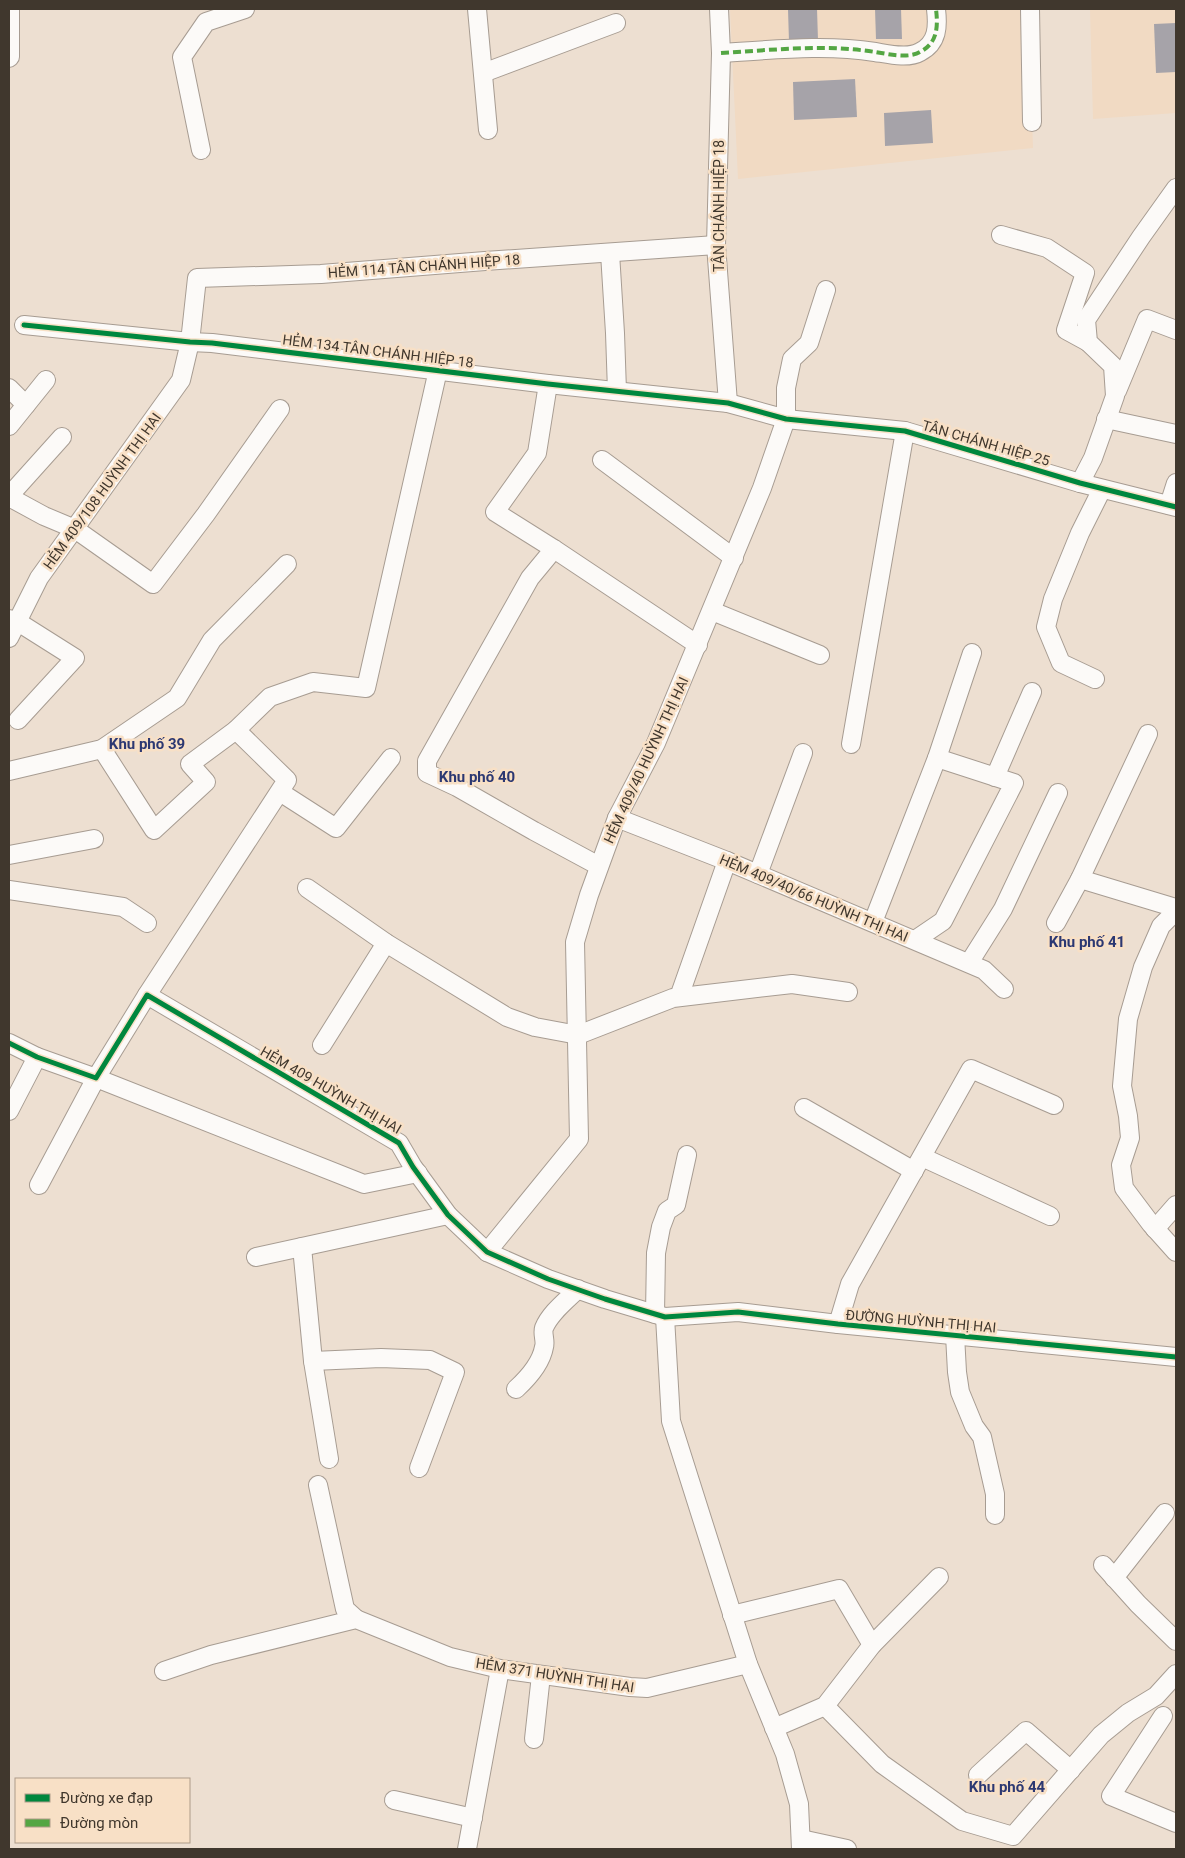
<svg xmlns="http://www.w3.org/2000/svg" width="1185" height="1858" font-family="Roboto,sans-serif">
<style>
.built{fill:#f1dac3}
.building{fill:#a6a3a9}
.lines{fill:none;stroke-linecap:round;stroke-linejoin:round}
.minor-casing{stroke:#a79c92;stroke-width:20}
.minor{stroke:#fcfaf8;stroke-width:18}
.quiet{stroke:#54a643;stroke-width:4;stroke-dasharray:8 4;stroke-linecap:butt}
.cycleway-casing{stroke:#f8e0c6;stroke-width:8}
.cycleway{stroke:#00873e;stroke-width:5}
.labels{text-anchor:middle;dominant-baseline:central;stroke-width:5;stroke-linejoin:round;paint-order:stroke}
.street-label{font-size:14px;fill:#40372d;stroke:#f8e0c6}
.neighbourhood-label{font-size:15px;font-weight:bold;fill:#2c3872;stroke:#f8e0c6}
</style>
<rect width="100%" height="100%" fill="#eddfd1"/>
<g class="built">
<polygon points="730,9 1028,9 1033,148 738,179"/>
<polygon points="1090,9 1176,9 1176,113 1093,119"/>
</g>
<g class="building">
<polygon points="788,9 817,9 818,41 789,42"/>
<polygon points="875,9 901,9 902,39 876,39"/>
<polygon points="1176,23 1176,72 1156,73 1154,24"/>
<polygon points="855,79 857,117 794,120 793,82"/>
<polygon points="931,110 933,143 885,146 884,113"/>
</g>
<g class="lines">
<g class="minor-casing">
<g id="minor">
<polyline points="477,9 488,130"/>
<polyline points="719,9 721,53 716,245 728,403"/>
<polyline points="1030,9 1032,122"/>
<path d="M721 53C773 50 824 44 875 52 888 54 908 59 920 52 938 43 938 26 936 9"/>
<polyline points="9,58 10,57 10,9"/>
<polyline points="483,73 616,23"/>
<polyline points="201,150 182,57 206,22 245,9"/>
<polyline points="1001,235 1047,248 1085,273 1066,330 1088,342"/>
<polyline points="610,253 615,333 617,391"/>
<polyline points="24,325 190,342 212,343 548,384 728,403 786,419 905,431 1080,483 1176,507"/>
<polyline points="548,384 537,453 495,512 554,549 530,578 427,761 427,773 457,787 534,831 599,866"/>
<polyline points="9,388 26,405"/>
<polyline points="1117,391 1147,319 1176,330"/>
<polyline points="1106,419 1176,434"/>
<polyline points="9,426 46,380"/>
<polyline points="602,460 734,558"/>
<polyline points="1080,483 1093,458 1115,396 1113,366 1088,342 1086,320 1141,237 1176,188"/>
<polyline points="9,496 62,437"/>
<polyline points="9,497 44,516 75,529 153,584 206,514 280,409"/>
<polyline points="1169,505 1176,483"/>
<polyline points="554,549 698,645"/>
<polyline points="712,611 820,655"/>
<polyline points="9,619 18,622 75,658 18,720"/>
<polyline points="9,638 39,578 181,380 190,342 197,278 321,274 485,261 716,245"/>
<polyline points="1095,679 1061,663 1046,627 1053,599 1080,533 1102,489"/>
<polyline points="851,744 905,431"/>
<polyline points="102,749 154,830 206,782 190,764 236,730"/>
<polyline points="9,771 102,749 177,698 212,640 287,564"/>
<polyline points="995,777 1032,692"/>
<polyline points="280,792 336,828 391,758"/>
<polyline points="617,818 727,861 984,970 1004,989"/>
<polyline points="9,855 94,839"/>
<polyline points="758,874 803,753"/>
<polyline points="1080,879 1176,908"/>
<polyline points="307,888 386,943 507,1017 535,1027 578,1035 673,998 792,984 848,992"/>
<polyline points="9,890 123,907 147,923"/>
<polyline points="1176,911 1161,926 1143,967 1128,1019 1122,1086 1128,1116 1130,1138 1121,1165 1124,1188 1151,1224 1176,1252"/>
<polyline points="873,922 937,758 972,653"/>
<polyline points="1056,923 1080,879 1148,734"/>
<polyline points="915,940 943,921 1014,783 937,758"/>
<polyline points="969,963 1003,909 1058,793"/>
<polyline points="147,995 399,1143 413,1167 448,1215 487,1252 548,1279 605,1299 665,1317 738,1312 838,1324 1176,1357"/>
<polyline points="679,997 727,861"/>
<polyline points="9,1043 37,1057 96,1078 147,995 287,780 236,730 270,697 313,682 366,688 438,370"/>
<polyline points="322,1045 386,943"/>
<polyline points="804,1108 914,1171"/>
<polyline points="9,1111 37,1057"/>
<polyline points="922,1157 1050,1216"/>
<polyline points="39,1185 96,1078 364,1184 418,1173"/>
<polyline points="1155,1229 1176,1205"/>
<polyline points="302,1247 313,1361 329,1459"/>
<polyline points="487,1252 579,1139 575,942 589,895 617,818 656,743 762,488 786,419 786,388 792,359 809,343 826,290"/>
<polyline points="256,1257 448,1215"/>
<polyline points="655,1314 656,1253 661,1227 667,1211 676,1205 687,1155"/>
<polyline points="665,1317 671,1421 748,1664 785,1754 799,1804 801,1849"/>
<polyline points="838,1324 850,1284 971,1069 1054,1105"/>
<polyline points="955,1335 957,1372 960,1392 974,1426 982,1437 995,1494 995,1515"/>
<polyline points="313,1361 381,1358 430,1360 455,1372 419,1468"/>
<path d="M516 1389C528 1378 541 1364 544 1347 546 1341 542 1334 544 1328 550 1313 567 1300 578 1289"/>
<polyline points="318,1485 345,1609 356,1619"/>
<polyline points="1103,1565 1138,1604 1176,1641"/>
<polyline points="1114,1578 1165,1513"/>
<polyline points="732,1615 839,1589 872,1645"/>
<polyline points="164,1671 211,1655 356,1619 450,1657 500,1669 630,1687 647,1688 748,1664"/>
<polyline points="825,1706 882,1764 962,1821 1013,1836 1101,1735 1128,1713 1156,1696 1176,1674"/>
<polyline points="1163,1716 1111,1796 1176,1823"/>
<polyline points="774,1728 825,1706 872,1645 939,1577"/>
<polyline points="534,1739 541,1675"/>
<polyline points="978,1775 1026,1731 1071,1770"/>
<polyline points="394,1800 473,1818"/>
<polyline points="801,1839 847,1849"/>
<polyline points="467,1849 500,1669"/>
</g>
</g>
<use href="#minor" class="minor"/>
<path class="quiet" d="M721 53C773 50 824 44 875 52 888 54 908 59 920 52 938 43 938 26 936 9"/>
<g class="cycleway-casing">
<g id="cycleway">
<polyline points="24,325 190,342 212,343 548,384 728,403 786,419 905,431 1080,483 1176,507"/>
<polyline points="9,1043 37,1057 96,1078 147,995 399,1143 413,1167 448,1215 487,1252 548,1279 605,1299 665,1317 738,1312 838,1324 1176,1357"/>
</g>
</g>
<use href="#cycleway" class="cycleway"/>
</g>
<g class="labels">
<g class="street-label">
<text transform="translate(719 206) rotate(-90)">TÂN CHÁNH HIỆP 18</text>
<text transform="translate(424 266) rotate(-4)">HẺM 114 TÂN CHÁNH HIỆP 18</text>
<text transform="translate(378 351) rotate(7)">HẺM 134 TÂN CHÁNH HIỆP 18</text>
<text transform="translate(986 443) rotate(16)">TÂN CHÁNH HIỆP 25</text>
<text transform="translate(102 491) rotate(-54)">HẺM 409/108 HUỲNH THỊ HAI</text>
<text transform="translate(646 760) rotate(-65)">HẺM 409/40 HUỲNH THỊ HAI</text>
<text transform="translate(814 898) rotate(23)">HẺM 409/40/66 HUỲNH THỊ HAI</text>
<text transform="translate(331 1090) rotate(30)">HẺM 409 HUỲNH THỊ HAI</text>
<text transform="translate(921 1321) rotate(5)">ĐƯỜNG HUỲNH THỊ HAI</text>
<text transform="translate(555 1675) rotate(9)">HẺM 371 HUỲNH THỊ HAI</text>
</g>
<g class="neighbourhood-label">
<text x="147" y="744">Khu phố 39</text>
<text x="477" y="777">Khu phố 40</text>
<text x="1087" y="942">Khu phố 41</text>
<text x="1007" y="1787">Khu phố 44</text>
</g>
</g>
<rect width="1185" height="1858" fill="none" stroke="#40372d" stroke-width="20"/>
<rect x="15" y="1778" width="175" height="65" fill="#f8e0c6" stroke="#ae9c89"/>
<rect x="25" y="1794" width="25" height="8" fill="#00873e" stroke="#ae9c89"/>
<text x="60" y="1803" font-size="15" fill="#40372d">Đường xe đạp</text>
<rect x="25" y="1819" width="25" height="8" fill="#54a643" stroke="#ae9c89"/>
<text x="60" y="1828" font-size="15" fill="#40372d">Đường mòn</text>
</svg>
